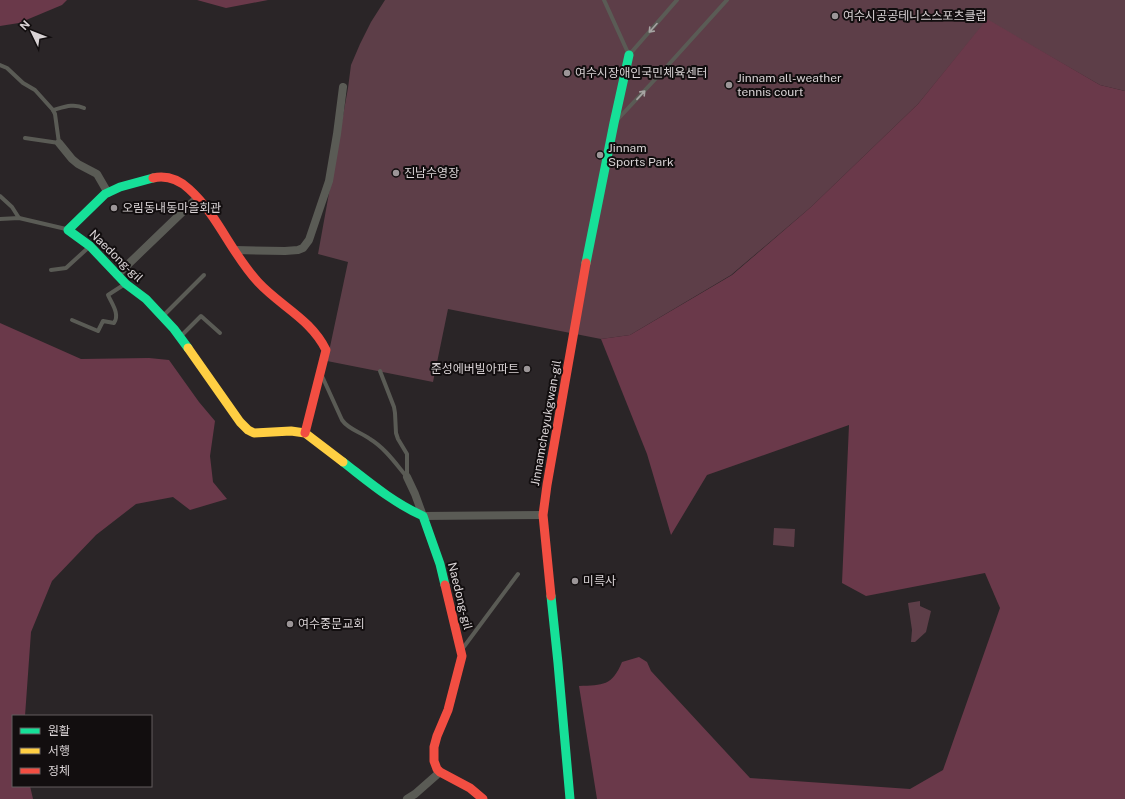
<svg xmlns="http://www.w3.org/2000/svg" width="1125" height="799" font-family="'Public Sans','Noto Sans KR',sans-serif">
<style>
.green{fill:#5d3e48}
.forest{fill:#6a394a}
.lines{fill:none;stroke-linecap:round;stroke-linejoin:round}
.lane{stroke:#5a5b55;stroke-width:4}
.street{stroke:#5a5b55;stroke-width:8}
.fast{stroke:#16e098;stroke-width:9}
.slow{stroke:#ffcf43;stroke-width:9}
.jam{stroke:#f24e42;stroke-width:9}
.oneway{stroke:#a6a3a2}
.poi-dot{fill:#9c9698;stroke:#120e0f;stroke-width:1.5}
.labels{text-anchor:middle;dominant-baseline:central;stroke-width:4;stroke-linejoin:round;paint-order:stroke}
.poi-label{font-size:12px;fill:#d9d3d5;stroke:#120e0f;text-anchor:start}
.street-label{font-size:12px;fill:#d9d3d5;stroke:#120e0f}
</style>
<rect width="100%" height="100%" fill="#2a2527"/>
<g class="green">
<polygon points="385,0 1125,0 1125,91 1100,85 987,20 918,104 811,207 731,275 630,335 601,339 448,309 433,382 327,361 348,262 318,254 348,88 351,65 360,44 371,22"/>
<polygon points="774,528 795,529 794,547 773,545"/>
<polygon points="920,601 920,606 931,611 926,632 915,642 911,642 912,630 908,603"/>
</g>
<g class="forest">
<polygon points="0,0 67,0 62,5 19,23 0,26"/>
<polygon points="197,0 268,0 226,8"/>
<path d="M987 19 1100 85 1125 91V799H597L579 686C603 685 612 686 622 662L639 657 647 662 651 671 750 778 910 789 943 770 1000 608 985 573 866 596 842 583 849 425 707 475 671 535 647 454 601 339 630 335 732 275 811 207 918 104Z"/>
<polygon points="0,323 81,359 149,358 169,360 199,402 215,421 210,456 213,482 227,499 190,510 173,497 136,504 96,535 52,581 31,632 25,716 13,716 13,786 30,786 33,799 0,799"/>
</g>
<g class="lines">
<g class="lane">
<polyline points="604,0 629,55 677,0"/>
<polyline points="0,65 7,68 23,83 35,90 53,110 55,114 59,143 25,138"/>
<path d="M53 110C64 107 74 103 84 108"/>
<polyline points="618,119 661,73 727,0"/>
<polyline points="0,196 12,207 19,218"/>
<polyline points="0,219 19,218 66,229"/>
<polyline points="51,270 66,268 89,247"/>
<polyline points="163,316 204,275"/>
<path d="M72 320 98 331 103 321 114 323C120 314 112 304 108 295L125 284"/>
<polyline points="180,337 201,316 220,333"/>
<polyline points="380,371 394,407 395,413 396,433 398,439 407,454 407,476"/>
<path d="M322 376 342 420C349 430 361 432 370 439 385 448 396 464 407 477"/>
<polyline points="463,648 518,574"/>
</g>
<g class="street">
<polyline points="59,143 72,159 78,164 97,174 108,193"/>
<polyline points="235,250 285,251 298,250 303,248 309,240 329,181 337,134 343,87"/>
<polyline points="117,275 197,198"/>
<polyline points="407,477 415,494 423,516 543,515"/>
<polyline points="407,799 415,794 440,772"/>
</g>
<g class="fast">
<polyline points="153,178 120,187 105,194 68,230 90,246 126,284 146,299 174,329 188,348"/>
<polyline points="586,263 614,123 629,55"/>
<path d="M343 462C369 482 392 502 423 516L440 564 445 585"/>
<polyline points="551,596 558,663 570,799"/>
</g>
<polyline class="slow" points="188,348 240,422 248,430 254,433 291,431 305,433 343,462"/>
<g class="jam">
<path d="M153 178C167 175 178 179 189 189 218 215 231 253 258 282 280 306 311 319 326 350L305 433"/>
<polyline points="445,585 462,656 448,710 437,736 434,747 434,761 437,769 440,772 470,788 483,799"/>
<polyline points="551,596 543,515 547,485 586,263"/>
</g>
</g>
<defs><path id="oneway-shaft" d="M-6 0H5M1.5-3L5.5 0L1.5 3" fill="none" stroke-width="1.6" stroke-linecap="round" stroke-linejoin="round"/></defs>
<g class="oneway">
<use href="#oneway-shaft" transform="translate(653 28) rotate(132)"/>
<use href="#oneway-shaft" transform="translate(641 95) rotate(-47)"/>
</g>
<g class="poi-dot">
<circle cx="835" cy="16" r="4"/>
<circle cx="567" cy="73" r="4"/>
<circle cx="729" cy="85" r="4"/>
<circle cx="600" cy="155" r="4"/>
<circle cx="396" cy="173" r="4"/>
<circle cx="114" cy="208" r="4"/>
<circle cx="527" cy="369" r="4"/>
<circle cx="575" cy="581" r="4"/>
<circle cx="290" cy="624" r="4"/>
</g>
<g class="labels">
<g class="poi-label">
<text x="843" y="16">여수시공공테니스스포츠클럽</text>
<text x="575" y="73">여수시장애인국민체육센터</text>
<text x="737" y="78">Jinnam all-weather<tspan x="737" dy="14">tennis court</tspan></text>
<text x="608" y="148">Jinnam<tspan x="608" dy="14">Sports Park</tspan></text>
<text x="404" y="173">진남수영장</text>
<text x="122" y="208">오림동내동마을회관</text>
<text x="519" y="369" text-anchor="end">준성에버빌아파트</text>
<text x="583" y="581">미륵사</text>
<text x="298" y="624">여수중문교회</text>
</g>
<g class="street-label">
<text transform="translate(116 256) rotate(44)">Naedong-gil</text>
<text transform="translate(546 423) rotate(-80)">Jinnamcheyukgwan-gil</text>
<text transform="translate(460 596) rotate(76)">Naedong-gil</text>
</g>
</g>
<rect x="12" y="715" width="140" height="72" fill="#120e0f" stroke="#625d5e"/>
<rect x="20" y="728" width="20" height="6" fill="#16e098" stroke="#625d5e"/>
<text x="48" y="735" font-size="12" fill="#d9d3d5">원활</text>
<rect x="20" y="748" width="20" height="6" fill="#ffcf43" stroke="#625d5e"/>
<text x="48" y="755" font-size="12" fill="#d9d3d5">서행</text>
<rect x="20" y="768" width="20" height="6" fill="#f24e42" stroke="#625d5e"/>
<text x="48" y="775" font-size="12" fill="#d9d3d5">정체</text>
<g transform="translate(32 32) rotate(313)" stroke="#120e0f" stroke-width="3" paint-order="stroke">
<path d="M0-3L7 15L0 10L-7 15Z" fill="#d9d3d5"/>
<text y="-6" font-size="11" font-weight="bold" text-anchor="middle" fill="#d9d3d5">N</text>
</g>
</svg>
